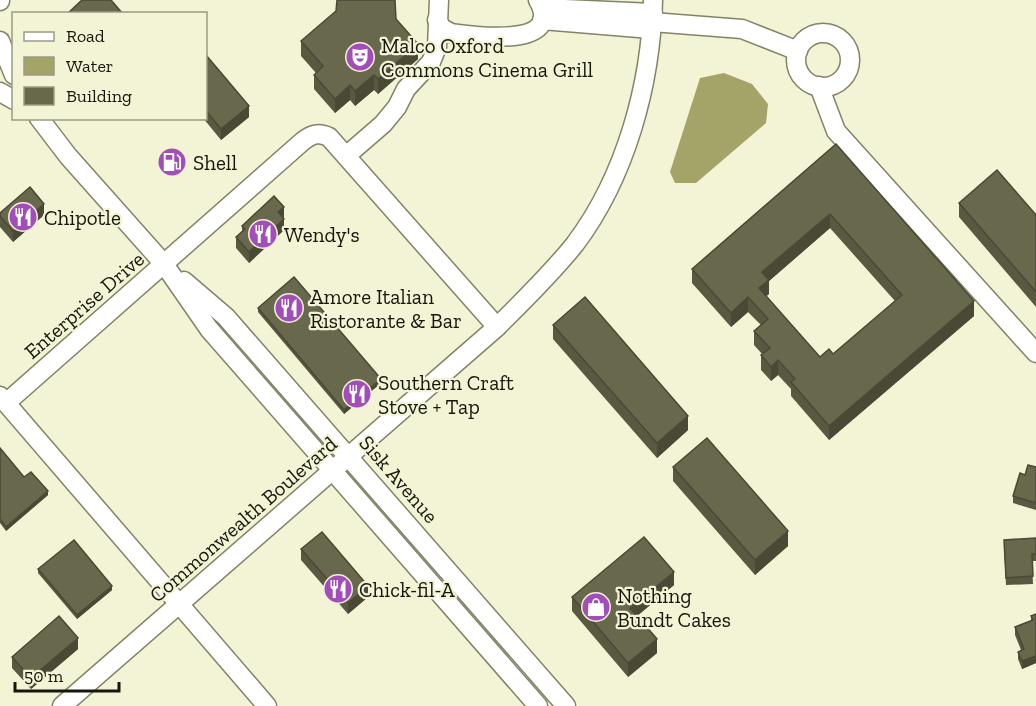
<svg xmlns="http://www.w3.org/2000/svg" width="1036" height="706" font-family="'Zilla Slab',serif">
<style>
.water{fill:#a4a469}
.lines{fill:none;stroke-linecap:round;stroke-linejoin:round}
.minor-casing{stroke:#828367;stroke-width:21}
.minor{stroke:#fff;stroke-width:18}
.wall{fill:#595942;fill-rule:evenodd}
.shaded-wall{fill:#494936}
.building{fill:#68684d;stroke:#494936;stroke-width:1.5;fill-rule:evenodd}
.labels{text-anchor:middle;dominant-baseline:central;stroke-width:4.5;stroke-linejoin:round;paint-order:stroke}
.poi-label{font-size:21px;fill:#16160c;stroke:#f3f4d5;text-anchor:start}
.street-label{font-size:21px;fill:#16160c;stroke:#f3f4d5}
</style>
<rect width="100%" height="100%" fill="#f3f4d5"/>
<polygon class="water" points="724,73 752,84 768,104 766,123 696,183 675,183 670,172 700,78"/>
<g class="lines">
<g class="minor-casing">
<g id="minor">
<polyline points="0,1 0,0"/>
<polyline points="542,8 653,13"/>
<path d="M437 20 442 28 451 33C473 36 566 49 538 0"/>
<polyline points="542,20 651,29"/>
<polyline points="652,22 742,29 798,51"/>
<circle cx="823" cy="60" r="27"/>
<polyline points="0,41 14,75"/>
<polyline points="819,86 836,131 1036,353"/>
<polyline points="0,92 14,100"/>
<polyline points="39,118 68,156 164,264 209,329 538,706"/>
<polyline points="346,156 383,124 397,107 406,89 431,62 437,47 439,0"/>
<polyline points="184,281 226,317 566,706"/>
<polyline points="0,396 267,706"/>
<path d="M6 403 303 141C312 134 319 132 329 137L497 327"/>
<path d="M62 706 497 327C524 300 551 274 575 244 626 176 651 84 653 0"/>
</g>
</g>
<use href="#minor" class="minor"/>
</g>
<g class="wall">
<polygon points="396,19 418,59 378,94 374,90 355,106 350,100 335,113 314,89 314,75 316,73 301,56 301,41"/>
<polygon points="206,55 249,117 221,140 203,118 206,118"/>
<path d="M836 144 974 316 829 440 791 396V389L778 375 771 381 761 370V355L762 354 754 345V331L761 325 748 312 731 327 692 283V269ZM830 228 895 301 833 354 820 357 766 296 769 294V281Z"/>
<polygon points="959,203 1036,215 1036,307 959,217"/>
<polygon points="0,213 44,215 13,242 0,227"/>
<polygon points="284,218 284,230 249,263 236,248 236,237 242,231 242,226"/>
<polygon points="258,308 381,383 344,414 258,312"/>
<polygon points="553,325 688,430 657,458 553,339"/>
<polygon points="0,448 24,477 48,495 6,531 0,523"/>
<polygon points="673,467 788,546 755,575 673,481"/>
<polygon points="1036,467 1036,510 1013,503 1013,496 1025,475"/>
<polygon points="1036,538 1036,561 1032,561 1033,584 1006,585 1004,547"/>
<polygon points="301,549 368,597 348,614 301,560"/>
<polygon points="38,569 112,590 77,619 38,573"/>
<polygon points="674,585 637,616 657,653 628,677 572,611 572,597"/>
<polygon points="1036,614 1036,663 1022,669 1018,659 1018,652 1021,650 1015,635 1015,627 1031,621 1031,616"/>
<polygon points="78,649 31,689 12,668 12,657"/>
</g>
<g class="shaded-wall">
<polygon points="418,44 418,59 378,94 378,79"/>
<polygon points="374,75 374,90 355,106 355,91"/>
<polygon points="350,85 350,100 335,113 335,99"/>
<polygon points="249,106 249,117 221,140 221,129"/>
<polygon points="44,204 44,215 13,242 13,231"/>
<polygon points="284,207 284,218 278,212"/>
<polygon points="830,214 830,228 769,281 769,294 759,303 759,288 762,272"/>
<polygon points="284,219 284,230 249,263 249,252"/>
<polygon points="748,297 748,312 731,327 731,313"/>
<polygon points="974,301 974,316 829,440 829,426"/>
<polygon points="778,360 778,375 771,381 771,367"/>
<polygon points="381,379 381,383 344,414 344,410"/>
<polygon points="688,416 688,430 657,458 657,443"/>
<polygon points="48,491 48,495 6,531 6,527"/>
<polygon points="788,531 788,546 755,575 755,560"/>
<polygon points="674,572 674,585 630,622 630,608"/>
<polygon points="112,586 112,590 77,619 77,615"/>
<polygon points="368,586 368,597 348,614 348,603"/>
<polygon points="78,638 78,649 31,689 31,678"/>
<polygon points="657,639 657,653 628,677 628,663"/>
<polygon points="1036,656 1036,663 1022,669 1022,661"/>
</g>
<g class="building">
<polygon points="82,0 111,0 123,14 67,14"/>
<polygon points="337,0 395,0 396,19 418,44 378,79 374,75 355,91 350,85 335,99 314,75 323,66 301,41 336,11"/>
<polygon points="206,55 249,106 221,129 206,111"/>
<path d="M836 144 974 301 829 426 791 382 795 379 778 360 771 367 761 355 770 348 754 331 768 319 748 297 731 313 692 269ZM830 214 902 295 833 354 829 349 820 357 759 288 769 280 762 272Z"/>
<polygon points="997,170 1036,215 1036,292 959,203"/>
<polygon points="30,187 44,204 13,231 0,216 0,213"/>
<polygon points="274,196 284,207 278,212 284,219 249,252 236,237 245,229 242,226"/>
<polygon points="294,277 381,379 344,410 258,308"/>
<polygon points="585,297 688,416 657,443 553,325"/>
<polygon points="707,438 788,531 755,560 673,467"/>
<polygon points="0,448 24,477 31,472 48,491 6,527 0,519"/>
<polygon points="1028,465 1036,467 1036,503 1013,496 1020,473 1025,475"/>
<polygon points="322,532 368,586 348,603 301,549"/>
<polygon points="644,537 674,572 630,608 657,639 628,663 572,597"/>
<polygon points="1036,538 1036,554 1032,554 1033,576 1006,578 1004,540"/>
<polygon points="74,540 112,586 77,615 38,569"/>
<polygon points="1036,614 1036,656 1022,661 1018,652 1024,649 1015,627 1033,620 1031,616"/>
<polygon points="59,616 78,638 31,678 12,657"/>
</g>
<defs>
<g id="theatre-disc" transform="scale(1.5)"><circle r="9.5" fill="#a34dbb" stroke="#f3f4d5"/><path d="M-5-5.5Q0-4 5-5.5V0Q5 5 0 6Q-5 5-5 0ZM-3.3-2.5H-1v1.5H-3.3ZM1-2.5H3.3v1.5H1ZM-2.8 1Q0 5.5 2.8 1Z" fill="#fff"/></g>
<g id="fuel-disc" transform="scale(1.5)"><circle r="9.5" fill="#a34dbb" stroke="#f3f4d5"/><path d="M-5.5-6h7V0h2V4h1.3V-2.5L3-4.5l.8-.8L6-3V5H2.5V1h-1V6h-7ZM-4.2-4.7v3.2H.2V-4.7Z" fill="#fff"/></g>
<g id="restaurant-disc" transform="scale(1.5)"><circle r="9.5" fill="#a34dbb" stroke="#f3f4d5"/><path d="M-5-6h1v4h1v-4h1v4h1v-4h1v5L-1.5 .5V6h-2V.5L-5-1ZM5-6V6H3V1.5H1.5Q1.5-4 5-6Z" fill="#fff"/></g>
<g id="shop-disc" transform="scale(1.5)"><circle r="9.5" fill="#a34dbb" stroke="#f3f4d5"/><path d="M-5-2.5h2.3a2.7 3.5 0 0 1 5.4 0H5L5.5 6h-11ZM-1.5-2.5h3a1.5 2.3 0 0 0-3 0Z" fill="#fff"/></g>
</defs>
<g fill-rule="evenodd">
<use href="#theatre-disc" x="360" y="57"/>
<use href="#fuel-disc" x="172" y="162"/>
<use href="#restaurant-disc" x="23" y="217"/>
<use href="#restaurant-disc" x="263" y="234"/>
<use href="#restaurant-disc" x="289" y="308"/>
<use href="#restaurant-disc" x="357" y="394"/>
<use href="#restaurant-disc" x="338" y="589"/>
<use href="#shop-disc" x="596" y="607"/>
</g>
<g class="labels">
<g class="poi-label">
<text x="381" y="45">Malco Oxford<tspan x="381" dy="24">Commons Cinema Grill</tspan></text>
<text x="193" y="162">Shell</text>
<text x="44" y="217">Chipotle</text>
<text x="284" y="234">Wendy's</text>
<text x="310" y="296">Amore Italian<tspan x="310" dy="24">Ristorante &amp; Bar</tspan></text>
<text x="378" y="382">Southern Craft<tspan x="378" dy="24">Stove + Tap</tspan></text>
<text x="359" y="589">Chick-fil-A</text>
<text x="617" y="595">Nothing<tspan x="617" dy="24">Bundt Cakes</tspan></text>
</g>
<g class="street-label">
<text transform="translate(84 305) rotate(-41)">Enterprise Drive</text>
<text transform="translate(399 479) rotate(49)">Sisk Avenue</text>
<text transform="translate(243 519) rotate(-41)">Commonwealth Boulevard</text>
</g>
</g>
<rect x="12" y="12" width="195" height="108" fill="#f3f4d5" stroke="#9b9b85" stroke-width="1.5"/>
<rect x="24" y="32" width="30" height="9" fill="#ffffff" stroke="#9b9b85" stroke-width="1.5"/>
<text x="66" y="42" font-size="18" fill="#16160c">Road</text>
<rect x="24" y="57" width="30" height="18" fill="#a4a469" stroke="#9b9b85" stroke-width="1.5"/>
<text x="66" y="72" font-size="18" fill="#16160c">Water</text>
<rect x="24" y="87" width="30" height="18" fill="#68684d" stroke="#9b9b85" stroke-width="1.5"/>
<text x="66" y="102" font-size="18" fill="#16160c">Building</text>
<path d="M15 682v9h104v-9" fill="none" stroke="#16160c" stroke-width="3"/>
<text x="24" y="682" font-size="18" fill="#16160c" stroke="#f3f4d5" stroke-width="4.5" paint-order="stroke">50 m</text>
</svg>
